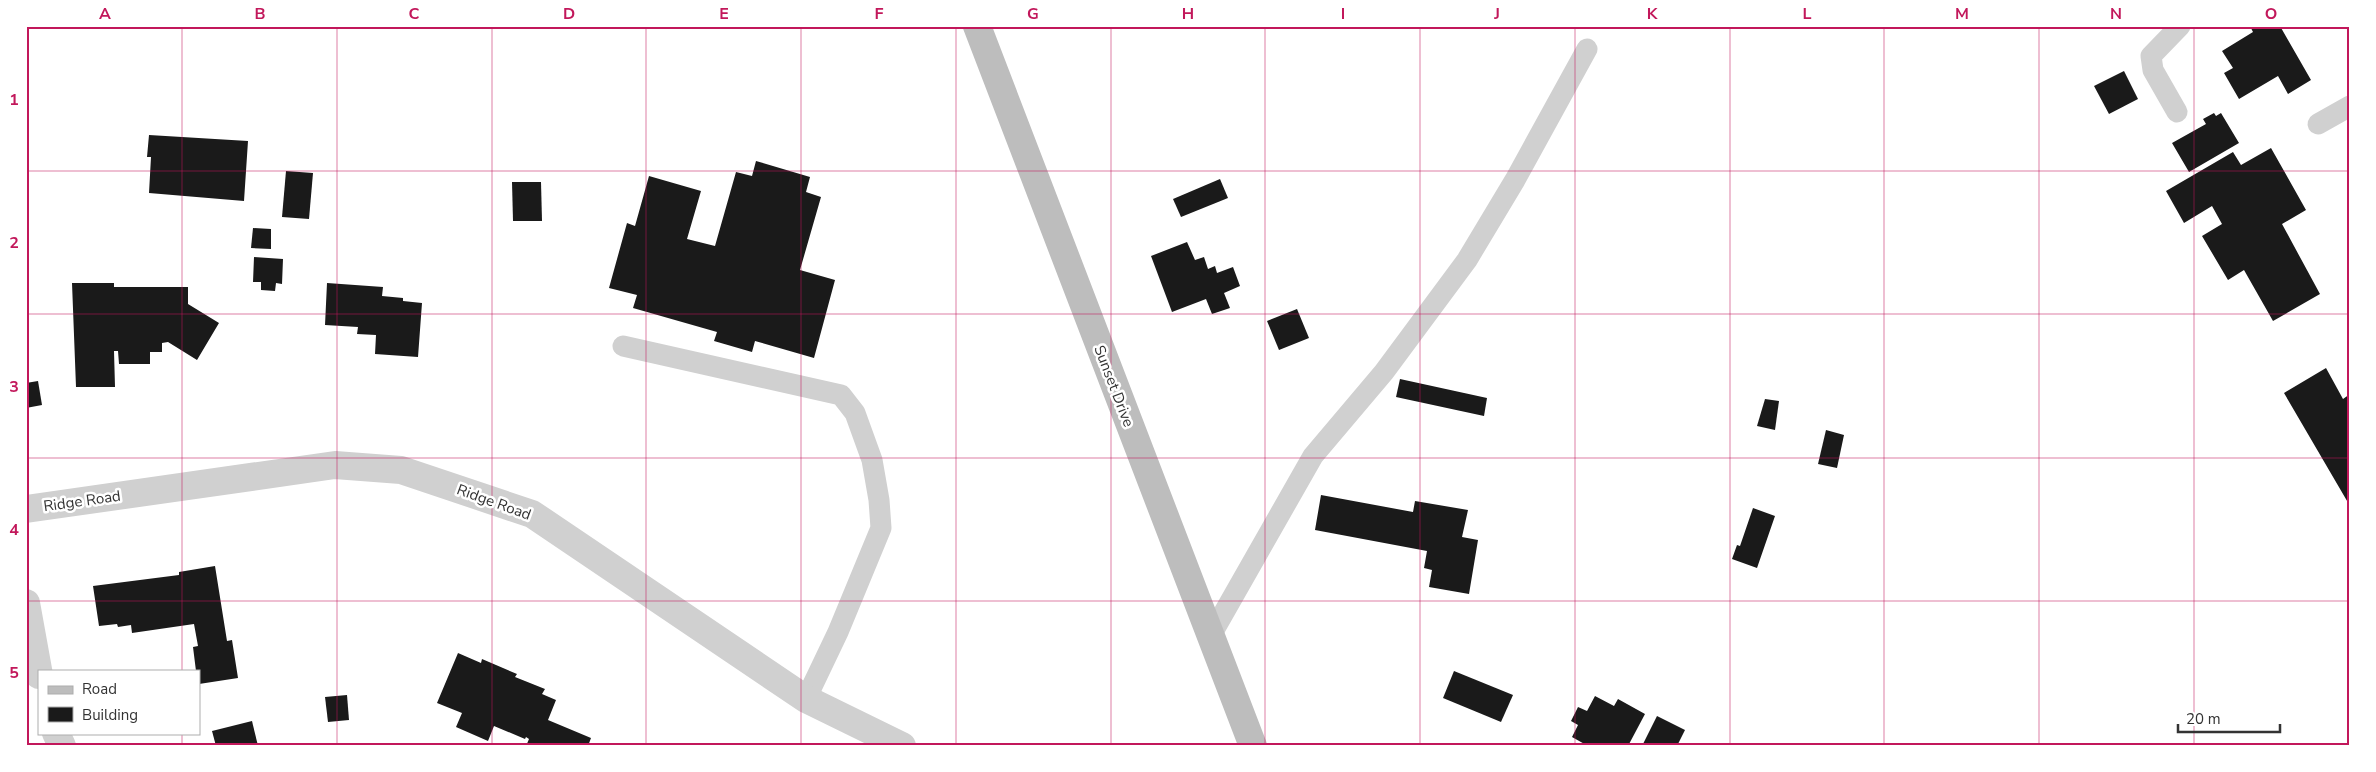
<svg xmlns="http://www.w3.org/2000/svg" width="2376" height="772" font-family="'Nunito Sans',sans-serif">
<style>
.building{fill:#1a1a1a}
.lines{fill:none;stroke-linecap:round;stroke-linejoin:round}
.service{stroke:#d0d0d0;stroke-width:21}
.minor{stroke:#d0d0d0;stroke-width:28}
.secondary{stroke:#bdbdbd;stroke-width:28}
.grid{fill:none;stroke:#c2185b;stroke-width:1;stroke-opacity:0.55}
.labels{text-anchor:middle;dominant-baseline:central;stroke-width:5;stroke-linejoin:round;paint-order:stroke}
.street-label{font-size:15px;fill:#333;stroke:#fff}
.neatline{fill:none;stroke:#c2185b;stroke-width:2}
.grid-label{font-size:16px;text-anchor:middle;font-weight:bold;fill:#c2185b}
</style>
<rect width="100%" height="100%" fill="#fff"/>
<g class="building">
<polygon points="2250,26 2280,26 2311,80 2288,94 2278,76 2239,99 2224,73 2233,68 2222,51 2253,32"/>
<polygon points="2124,71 2138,99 2109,114 2094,86"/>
<polygon points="2214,113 2216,116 2221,113 2239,143 2189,172 2172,143 2206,124 2203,119"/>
<polygon points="149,135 248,141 244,201 149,193 151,157 147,157"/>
<polygon points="2271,148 2306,210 2282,224 2320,294 2273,321 2244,270 2228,280 2202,236 2222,224 2212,206 2184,223 2166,191 2233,152 2241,165"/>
<polygon points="756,161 810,177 806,192 821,197 800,270 835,280 814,358 755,341 752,352 714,341 717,332 633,308 637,295 609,288 627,223 635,226 649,176 701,191 687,239 715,246 736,172 752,176"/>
<polygon points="286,171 313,173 309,219 282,217"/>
<polygon points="1220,179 1228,198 1181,217 1173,199"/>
<polygon points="512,182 541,182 542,221 513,221"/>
<polygon points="253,228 271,229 271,249 251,248"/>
<polygon points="1187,242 1195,260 1204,257 1208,269 1215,266 1217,273 1233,267 1240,286 1224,293 1230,308 1212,314 1206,299 1172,312 1151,256"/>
<polygon points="254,257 283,259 282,284 276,283 275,291 261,290 261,282 253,282"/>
<polygon points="72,283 114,283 114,287 188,287 188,304 219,323 197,360 168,342 162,343 162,352 150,352 150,364 119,364 118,351 114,351 115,387 76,387"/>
<polygon points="327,283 383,287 382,296 403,298 403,301 422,303 418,357 375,354 376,335 357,334 358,327 325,325"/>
<polygon points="1297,309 1309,338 1279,350 1267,321"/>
<polygon points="2326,368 2343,399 2350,394 2350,506 2284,393"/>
<polygon points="1400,379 1487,398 1484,416 1396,397"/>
<polygon points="38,381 42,405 26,408 26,383"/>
<polygon points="1765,399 1779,401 1775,430 1757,426"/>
<polygon points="1826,430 1844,435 1837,468 1818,464"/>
<polygon points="1321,495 1413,512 1415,501 1468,510 1462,537 1478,540 1469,594 1429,587 1432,570 1424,568 1427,551 1315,530"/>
<polygon points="1753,508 1775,516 1757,568 1732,559 1737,545 1740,546"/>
<polygon points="215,566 227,641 232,640 238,678 199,684 199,671 196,671 193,647 198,646 194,624 132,633 131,625 118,627 117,624 99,626 93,586 179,575 179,572"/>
<polygon points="458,653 481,663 482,659 517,674 515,677 545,689 542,694 556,700 548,720 591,738 588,746 526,746 529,739 526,737 525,739 494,726 488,741 456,727 462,713 437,703"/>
<polygon points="1454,671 1513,695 1501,722 1443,698"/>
<polygon points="347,695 349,720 328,722 325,697"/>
<polygon points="1595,696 1614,706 1618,699 1645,714 1628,746 1588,746 1572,737 1578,725 1571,721 1578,707 1587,711"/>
<polygon points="1657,716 1685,730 1677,746 1642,746"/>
<polygon points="252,721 258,746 216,746 212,731"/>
</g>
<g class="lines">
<g class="service">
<polyline points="2177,112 2153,70 2151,56 2180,26"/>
<polyline points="2318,124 2350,106"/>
<polyline points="623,346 841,395 855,413 872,460 879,500 881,528 838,632 806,699"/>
<polyline points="1210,637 1313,456 1384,372 1467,260 1515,180 1587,49"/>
</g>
<g class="minor">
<polyline points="26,509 335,465 401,470 532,514 806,699 902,746"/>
<polyline points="26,603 39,675"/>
<polyline points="56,733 62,746"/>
</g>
<polyline class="secondary" points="977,26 1253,746"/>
</g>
<path class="grid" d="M182 26V671M337 26V746M492 26V746M646 26V746M801 26V746M956 26V746M1111 26V746M1265 26V746M1420 26V746M1575 26V746M1730 26V746M1884 26V746M2039 26V746M2194 26V746M26 171H2350M26 314H2350M26 458H2350M26 601H2350M182 733V746"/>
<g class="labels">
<g class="street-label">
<text transform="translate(1114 386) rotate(69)">Sunset Drive</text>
<text transform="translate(82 501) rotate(-8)">Ridge Road</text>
<text transform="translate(494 502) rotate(20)">Ridge Road</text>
</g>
</g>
<rect width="2376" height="772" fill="none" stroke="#ffffff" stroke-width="55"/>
<rect x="38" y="670" width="162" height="65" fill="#ffffff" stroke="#adadad"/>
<rect x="48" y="686" width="25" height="8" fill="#bdbdbd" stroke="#adadad"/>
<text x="82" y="694" font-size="15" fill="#333333">Road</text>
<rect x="48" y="707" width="25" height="15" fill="#1a1a1a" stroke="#adadad"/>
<text x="82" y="720" font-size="15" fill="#333333">Building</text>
<path d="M2178 724v8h102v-8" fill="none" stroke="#333333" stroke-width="2.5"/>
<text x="2186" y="724" font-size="15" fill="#333333" stroke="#ffffff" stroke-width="4" paint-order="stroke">20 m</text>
<rect x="28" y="28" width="2320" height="716" class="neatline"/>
<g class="grid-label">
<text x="105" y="19">A</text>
<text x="260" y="19">B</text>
<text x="414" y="19">C</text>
<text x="569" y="19">D</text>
<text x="724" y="19">E</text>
<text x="879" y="19">F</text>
<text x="1033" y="19">G</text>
<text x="1188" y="19">H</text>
<text x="1343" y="19">I</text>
<text x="1497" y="19">J</text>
<text x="1652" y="19">K</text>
<text x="1807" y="19">L</text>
<text x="1962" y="19">M</text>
<text x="2116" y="19">N</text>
<text x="2271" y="19">O</text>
<text x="14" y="105">1</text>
<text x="14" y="248">2</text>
<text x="14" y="392">3</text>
<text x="14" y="535">4</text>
<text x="14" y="678">5</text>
</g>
</svg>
